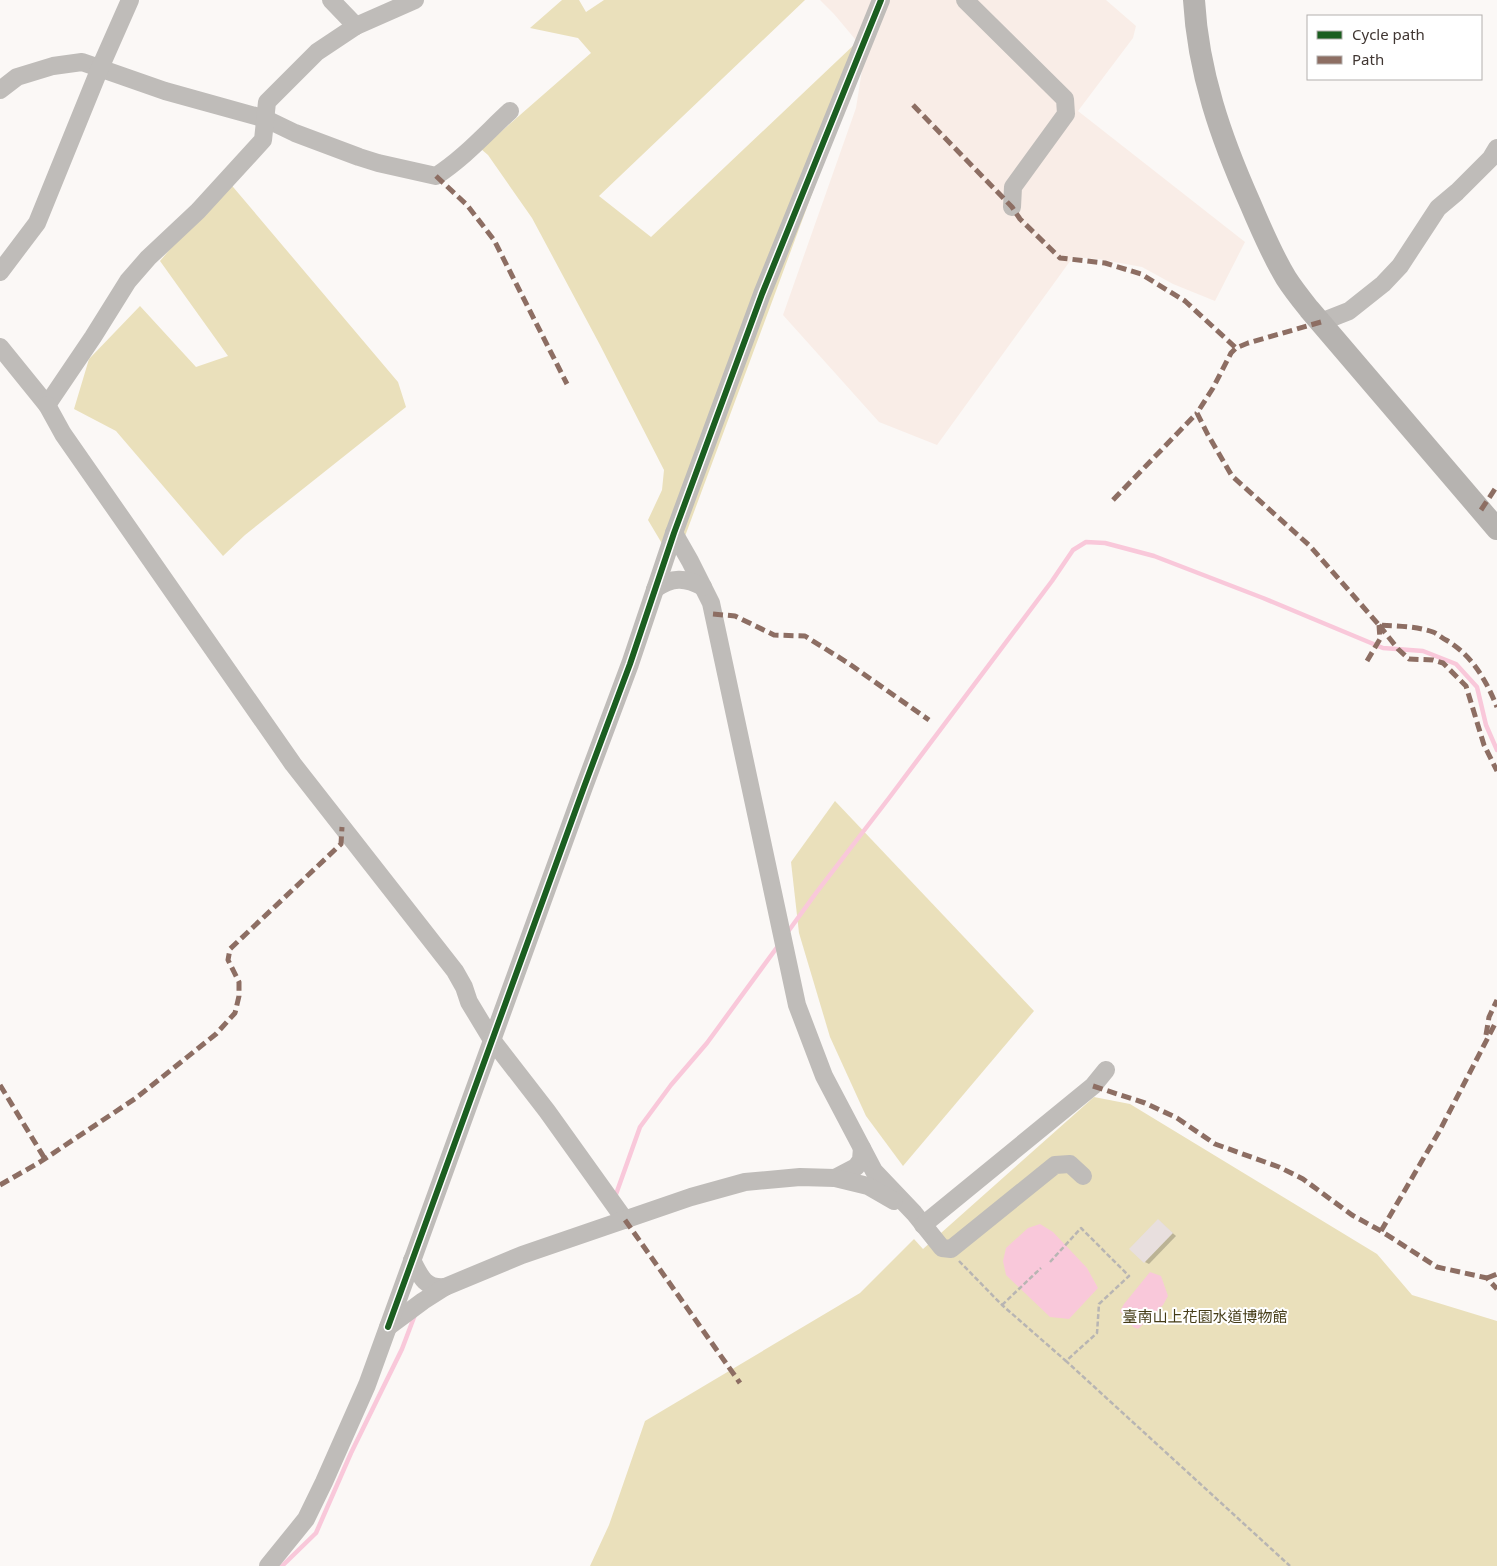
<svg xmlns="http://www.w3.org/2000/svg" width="1497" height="1566" font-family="'Noto Sans','Noto Sans TC',sans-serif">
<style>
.built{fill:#f9ede7}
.green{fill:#eae0bb}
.water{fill:#f9c8da}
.shadow{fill:#0003}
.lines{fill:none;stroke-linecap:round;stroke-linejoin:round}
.stream{stroke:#f9c8da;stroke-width:4.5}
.building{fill:#e8dfde}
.path{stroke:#b8b5b3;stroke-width:2.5;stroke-dasharray:5 2.5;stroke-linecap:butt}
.minor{stroke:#bfbcb9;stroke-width:18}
.major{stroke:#b6b3b0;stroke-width:22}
.quiet{stroke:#8d6e63;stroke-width:5;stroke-dasharray:10 5;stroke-linecap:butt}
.cycleway-casing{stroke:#fff;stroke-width:9}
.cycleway{stroke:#1b5e20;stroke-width:6}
.labels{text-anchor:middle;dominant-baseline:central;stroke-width:4;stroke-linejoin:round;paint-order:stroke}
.park-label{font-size:15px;fill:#453c17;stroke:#fff}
</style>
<rect width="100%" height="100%" fill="#fbf8f6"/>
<polygon class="built" points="820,0 1106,0 1136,26 1133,38 1078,111 1245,242 1215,301 1173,284 1142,267 1098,259 1073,257 937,445 879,422 783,315 856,108 865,51 834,14"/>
<g class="green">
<polygon points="562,0 579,0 586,12 604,0 805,0 599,196 651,237 857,42 865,51 681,547 664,547 648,520 662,490 664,470 600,345 532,218 488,155 481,149 591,53 578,38 530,28"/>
<polygon points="228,181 398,382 406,407 245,535 223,556 116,431 74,409 89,359 140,306 196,367 228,356 160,261"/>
<polygon points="835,801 1034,1011 903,1166 866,1116 830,1037 799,933 791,862"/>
<polygon points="1094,1097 1130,1104 1377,1254 1412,1295 1497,1321 1497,1566 590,1566 609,1525 645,1421 860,1293 914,1239 923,1249"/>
</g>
<g class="water">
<polygon points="1040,1224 1053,1232 1087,1268 1098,1288 1069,1319 1050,1317 1006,1275 1003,1261 1006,1248 1028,1228"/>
<polygon points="1150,1272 1161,1276 1168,1296 1163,1305 1138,1329 1133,1327 1120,1311 1124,1304"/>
</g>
<polygon class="shadow" points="1158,1220 1176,1236 1149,1264 1145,1262"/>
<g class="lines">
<g class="stream">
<polyline points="787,933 816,893 889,798 1052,581 1073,550 1086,542 1105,543 1154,556 1263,598 1383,648 1423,651 1456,664 1477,687 1486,725 1497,750"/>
<polyline points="615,1197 640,1127 671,1085 707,1043 778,946"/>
<polyline points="282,1566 316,1533 351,1453 402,1349 416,1312"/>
</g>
</g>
<polygon class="building" points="1158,1219 1173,1233 1144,1263 1129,1249"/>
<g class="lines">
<g class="path">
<polyline points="959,1261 1002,1305 1066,1361"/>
<polyline points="1050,1262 1081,1228 1129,1276 1099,1304 1097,1333 1066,1361 1290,1566"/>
<polyline points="1002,1305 1041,1268"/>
</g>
<g class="minor">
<polyline points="331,0 356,26"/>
<polyline points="965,0 1065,99 1066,114 1013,187 1012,207"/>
<path d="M0 90 17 77 53 66 82 62 165 91 266 119 295 133 359 157 378 163 436 176C464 158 486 133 510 111"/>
<polyline points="0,272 37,223 100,68 130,0"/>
<polyline points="1321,322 1349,311 1383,284 1400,266 1438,208 1457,192 1491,158 1497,148"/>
<polyline points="0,347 47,405 93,337 128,281 148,258 198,211 263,140 267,102 317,52 356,26 415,0"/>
<polyline points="47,405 63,434 293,764 455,971 464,987 469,1002 492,1040 547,1111 625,1220"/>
<polyline points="674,533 690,561 711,603 797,1005 824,1076 874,1171 914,1213 942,1248 951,1249 1055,1165 1070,1164 1083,1176"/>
<path d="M655 589C672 577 685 577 703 587"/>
<polyline points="835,1178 856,1167 861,1160 862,1148"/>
<polyline points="923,1225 1093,1086 1106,1070"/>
<path d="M412 1260C420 1276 425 1289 445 1287"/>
<polyline points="388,1327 423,1301 445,1287 522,1255 691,1197 745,1182 800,1177 835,1178 868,1186 894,1201"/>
<polyline points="268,1566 306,1519 324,1482 367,1385 584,787 630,664 674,533 762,294 881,0"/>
</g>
<path class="major" d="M1194 0C1198 72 1221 138 1250 203 1261 229 1272 255 1286 278 1293 289 1301 299 1309 309L1497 529"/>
<g class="quiet">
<polyline points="913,105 1012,207 1020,219 1060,258 1105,263 1141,274 1185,301 1236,348"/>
<polyline points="436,176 467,205 494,240 567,384"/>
<path d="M1321 322 1248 343 1236 348 1231 353 1213 388 1197 413 1208 435 1232 476 1310 546 1379 625C1396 626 1416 626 1433 632 1438 634 1442 638 1446 640 1472 655 1486 680 1497 707"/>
<polyline points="1113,500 1197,413"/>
<polyline points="1481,510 1497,486"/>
<polyline points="713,614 735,616 774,635 805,636 848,663 929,720"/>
<polyline points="1379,625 1398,649 1409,659 1433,660 1443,663 1466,686 1484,745 1497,771"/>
<polyline points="1367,661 1380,639 1379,625"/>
<polyline points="1486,1035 1489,1017 1497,1000"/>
<polyline points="0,1085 45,1159"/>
<polyline points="1093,1086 1145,1103 1177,1118 1215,1144 1279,1167 1303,1179 1352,1215 1381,1231 1437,1267 1487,1278 1497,1289"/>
<polyline points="0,1185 40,1162 136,1098 216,1034 235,1013 239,996 239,982 228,960 230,949 341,844 342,827"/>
<polyline points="625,1220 740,1383"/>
<polyline points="1381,1231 1440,1130 1496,1022"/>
<polyline points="1487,1278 1497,1274"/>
</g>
<g class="cycleway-casing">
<polyline id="cycleway" points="388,1327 584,787 630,664 674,533 762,294 881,0"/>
</g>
<use href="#cycleway" class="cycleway"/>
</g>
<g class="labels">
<g class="park-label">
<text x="1205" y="1316">臺南山上花園水道博物館</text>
</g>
</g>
<rect x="1307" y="15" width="175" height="65" fill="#ffffff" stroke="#b3afad"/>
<rect x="1317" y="31" width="25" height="8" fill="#1b5e20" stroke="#b3afad"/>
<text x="1352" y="40" font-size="15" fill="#403632">Cycle path</text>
<rect x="1317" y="56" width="25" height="8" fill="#8d6e63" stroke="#b3afad"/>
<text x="1352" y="65" font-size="15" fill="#403632">Path</text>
</svg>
